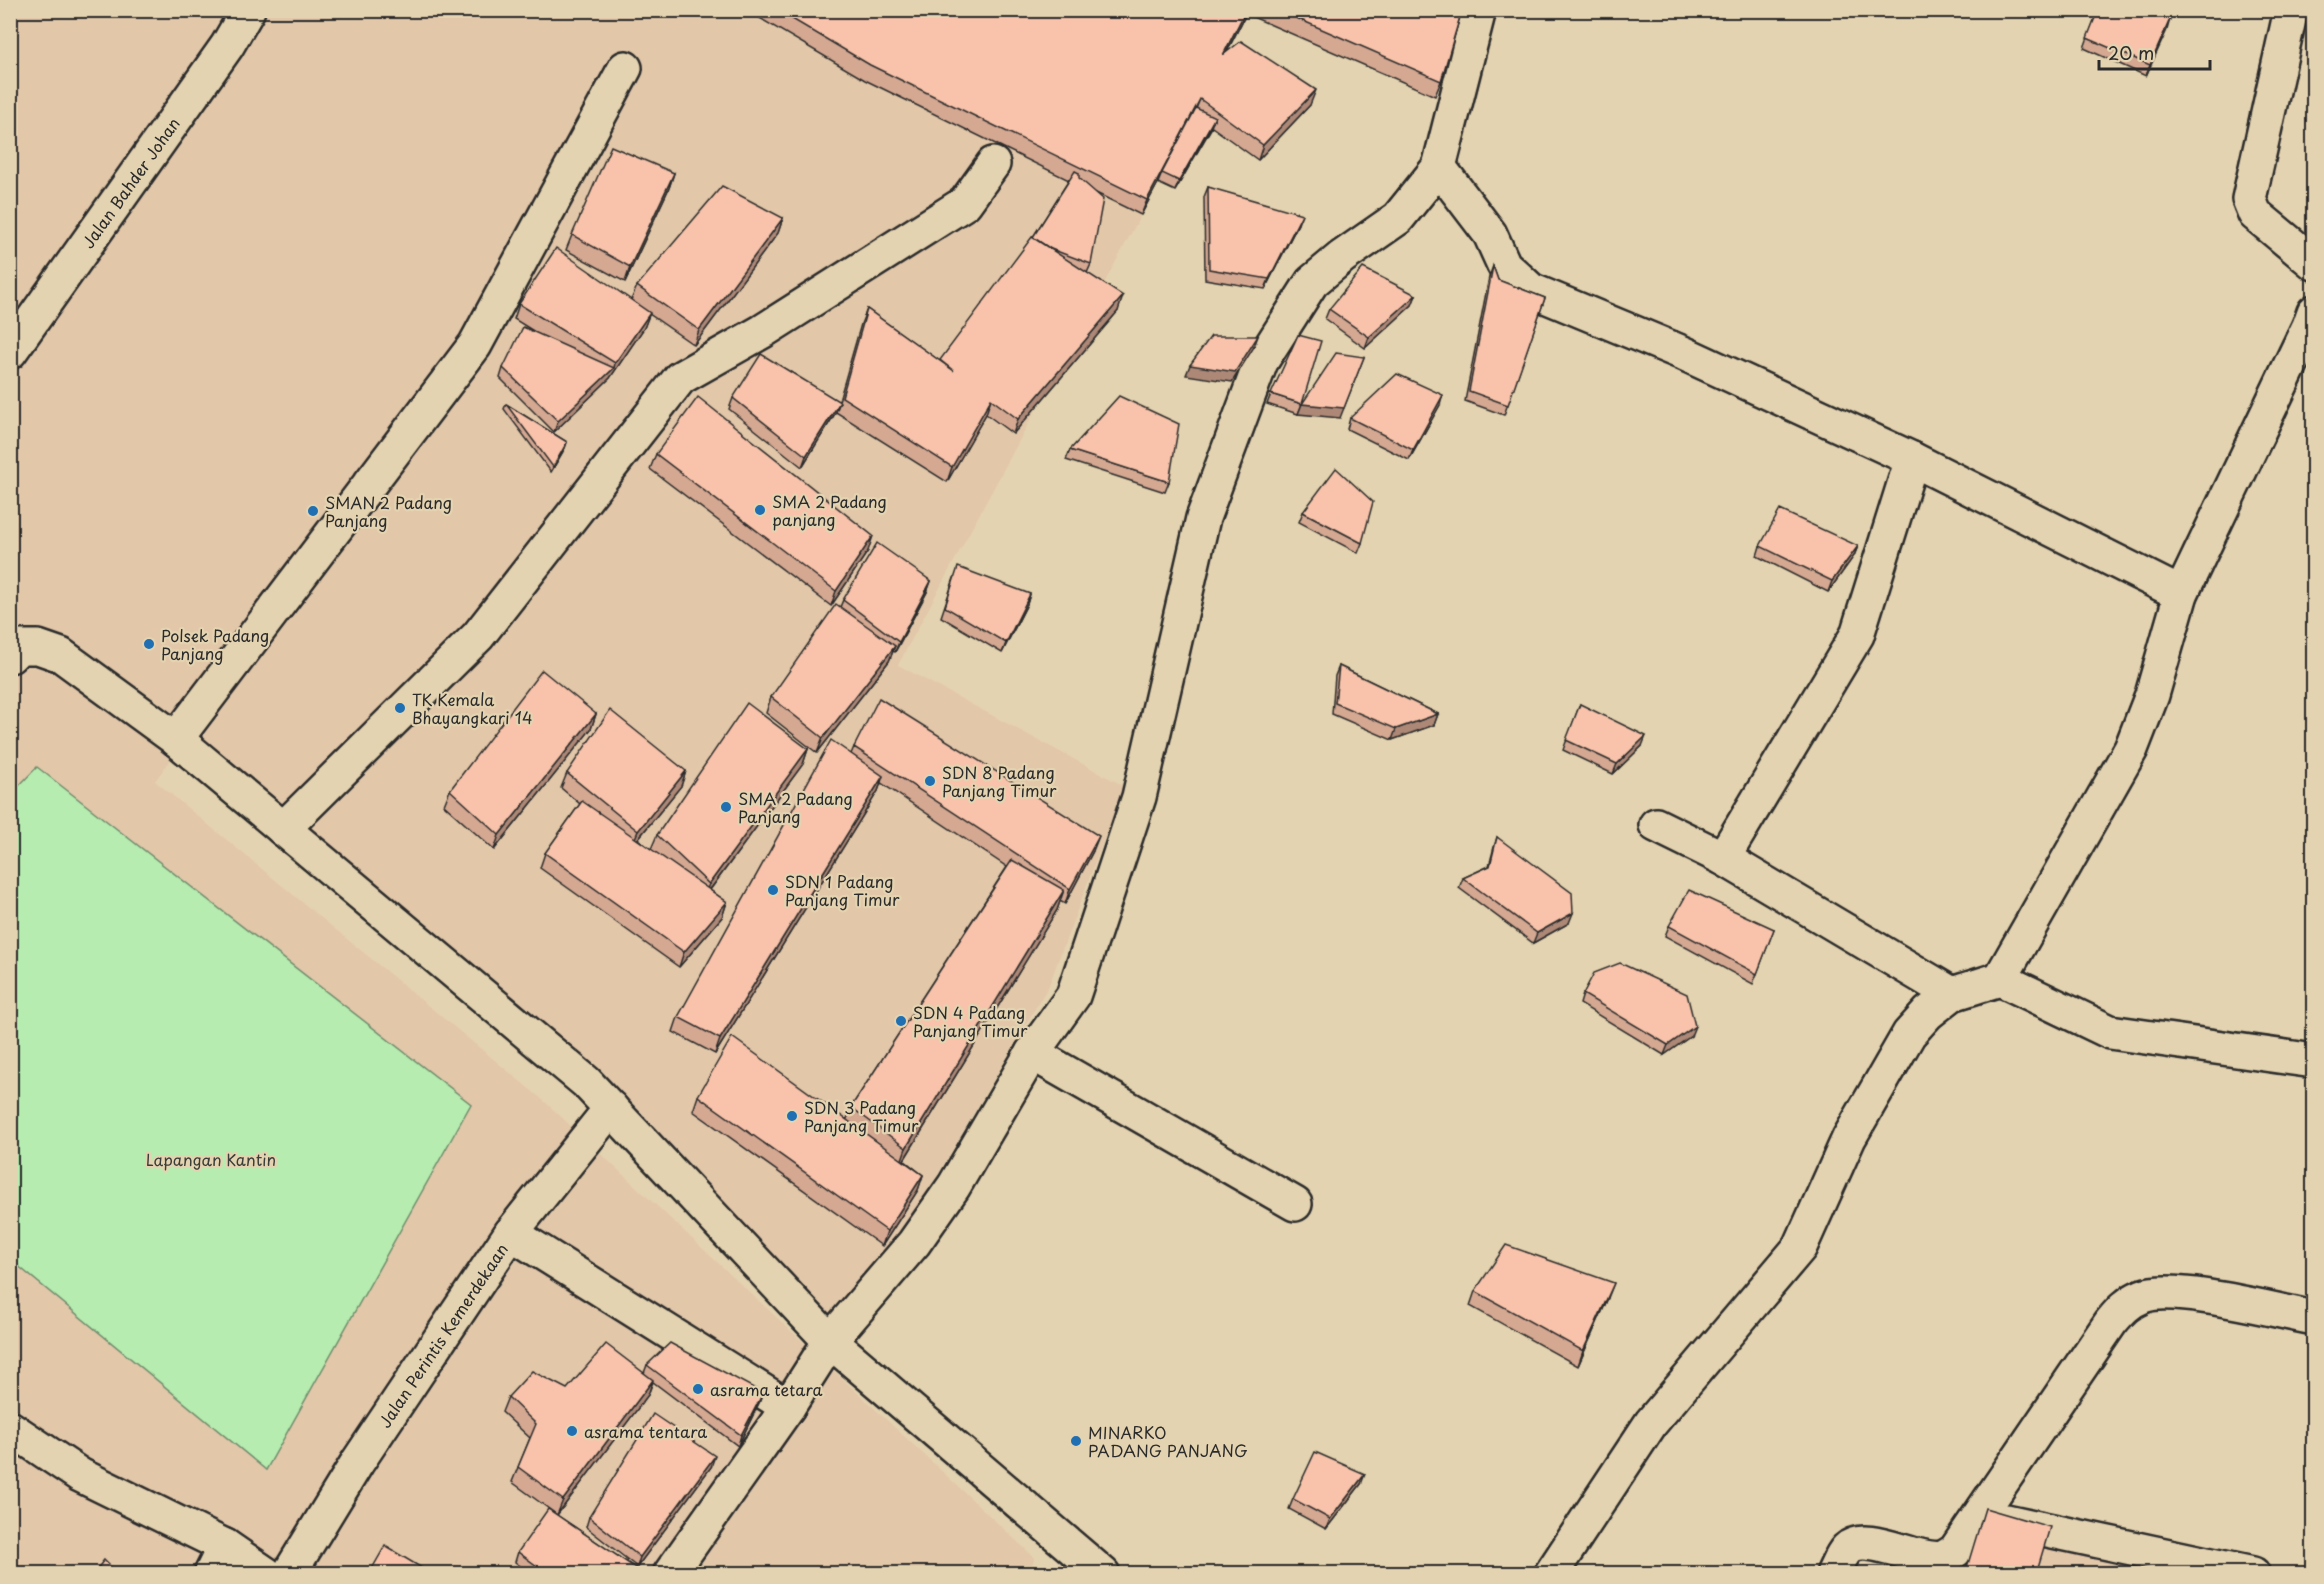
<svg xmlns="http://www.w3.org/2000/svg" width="2324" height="1584" font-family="'Playpen Sans',sans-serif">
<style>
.built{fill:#e2c7a9}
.green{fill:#b6ecaf;stroke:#708c6d;stroke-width:1.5}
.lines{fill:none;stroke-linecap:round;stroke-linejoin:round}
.street-casing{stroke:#2b2b2b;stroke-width:38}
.secondary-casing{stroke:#2b2b2b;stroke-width:38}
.street{stroke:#e4d3b0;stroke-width:33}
.secondary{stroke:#e4d3b0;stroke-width:33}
.wall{fill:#d5a892;stroke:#2b2b2b;stroke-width:1.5}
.shaded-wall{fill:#ae8877;stroke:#2b2b2b;stroke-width:1.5}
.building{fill:#f8c3aa;stroke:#2b2b2b;stroke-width:1.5}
.poi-dot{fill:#1f6fb2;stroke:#e4d3b0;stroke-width:2}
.labels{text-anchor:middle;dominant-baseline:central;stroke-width:4.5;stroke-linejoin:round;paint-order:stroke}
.street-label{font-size:16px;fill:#2b2b2b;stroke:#e4d3b0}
.poi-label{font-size:16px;fill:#2b2b2b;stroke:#e4d3b0;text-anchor:start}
.park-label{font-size:16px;fill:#393e38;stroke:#e4d3b0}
</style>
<rect width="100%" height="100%" fill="#e4d3b0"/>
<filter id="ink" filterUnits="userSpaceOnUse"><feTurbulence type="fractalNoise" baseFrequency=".0167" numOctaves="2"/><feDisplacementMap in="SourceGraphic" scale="12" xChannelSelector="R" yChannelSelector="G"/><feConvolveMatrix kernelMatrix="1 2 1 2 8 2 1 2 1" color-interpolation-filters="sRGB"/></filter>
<g filter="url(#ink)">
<g class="built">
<polygon points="11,11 746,11 865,80 1141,215 898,665 1124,786 1049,985 903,1234 832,1316 601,1075 184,741 155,781 543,1100 1035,1558 1028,1573 11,1574"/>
<polygon points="1981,1518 2212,1574 1964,1574"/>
</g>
<polygon class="green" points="37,767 471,1104 266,1470 11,1260 11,794"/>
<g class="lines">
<g class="street-casing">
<g id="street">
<polyline points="1479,10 1439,167 1490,234 1504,265 1531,290 1683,353 1912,459 2181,594"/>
<polyline points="2291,10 2249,199 2255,214 2314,263"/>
<polyline points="10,656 19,647 38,647 61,655 176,739 586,1082 830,1341 1103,1574"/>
<polyline points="176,739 475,345 625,68"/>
<polyline points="1656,825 1723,858 1952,994"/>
<polyline points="283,829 478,636 680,378 763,331 965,203 993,164"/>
<polyline points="1723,858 1857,635 1912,459"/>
<polyline points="2000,979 2110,1032 2314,1061"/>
<polyline points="1032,1053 1295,1204"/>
<polyline points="511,1233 788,1407"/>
<polyline points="10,1428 80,1475 225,1546"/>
<polyline points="2006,1521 2253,1574"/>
<polyline points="211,1574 225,1546 266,1574"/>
<path id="s1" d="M289 1574 357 1463 511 1233 611 1108"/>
<polyline points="670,1574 788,1407 830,1341 914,1243 954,1186 1032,1053 1073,996 1139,797 1203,518 1261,362 1312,282 1342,257 1398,218 1439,167"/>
<polyline points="1551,1574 1651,1423 1800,1247 1849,1138 1909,1034 1928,1013 1952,994 2000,979 2131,749 2152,695 2181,594 2309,326 2314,312"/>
<path d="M1833 1574C1837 1566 1841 1555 1847 1549 1866 1530 1918 1563 1942 1558 1946 1557 1951 1553 1955 1551L2111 1322C2121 1310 2128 1302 2143 1296 2174 1284 2277 1311 2314 1318"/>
</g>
</g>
<g class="secondary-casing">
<g id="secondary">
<path id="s2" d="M10 352 227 46 248 10"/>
</g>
</g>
<use href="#street" class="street"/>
<use href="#secondary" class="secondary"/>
</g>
<g class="wall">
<polygon points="746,10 1462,10 1441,81 1435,96 1246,14 1227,52 1310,105 1258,160 1212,127 1175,191 1158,183 1141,215 1096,193 1091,264 1087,273 1118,311 1013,434 986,414 947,482 836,412 802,467 729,409 733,398 839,401 861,324 867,309 940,361 1033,237 1069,180 865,80"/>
<polygon points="2098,10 2170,19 2146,76 2084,48"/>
<polygon points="674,173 669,188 625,282 566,250 572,235"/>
<polygon points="1208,187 1298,224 1265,289 1205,279 1204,197"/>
<polygon points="783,218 778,233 694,345 649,314 644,328 610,378 554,432 500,378 503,368 535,332 514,319 519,304 631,300 637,286"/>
<polygon points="1493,266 1498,280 1545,298 1504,415 1465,401 1489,277"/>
<polygon points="1416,295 1412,305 1365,348 1325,319 1329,309"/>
<polygon points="1271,394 1302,404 1298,414 1267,404"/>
<polygon points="506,404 567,442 565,448 551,472 504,409"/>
<polygon points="1440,405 1409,460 1347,429 1350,418"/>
<polygon points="1070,450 1169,482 1165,492 1066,460"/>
<polygon points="656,454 868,551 831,606 650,469"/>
<polygon points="1303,512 1362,543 1358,553 1299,522"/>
<polygon points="1760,546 1858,546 1854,556 1828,592 1757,556"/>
<polygon points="954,578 1030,594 1027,604 1002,653 941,617"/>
<polygon points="931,581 927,592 895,652 893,651 889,661 817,753 766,713 771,697 840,607 843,600"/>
<polygon points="1339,666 1438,714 1434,725 1392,740 1332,714 1335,676"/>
<polygon points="1580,704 1642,746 1613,774 1563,750"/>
<polygon points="596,714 591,729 494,850 444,805 450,790"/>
<polygon points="854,747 1093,851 1065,904 1060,901 1057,910 904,1160 923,1175 918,1190 882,1246 693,1111 698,1096 847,1119 851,1107 1007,867 881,783 878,791 715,1054 673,1032 678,1017 851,754"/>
<polygon points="808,749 803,764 710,890 727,902 722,917 679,967 540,868 545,853 580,804 561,788 567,773 686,771 681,786 638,839 651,849 657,835"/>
<polygon points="1497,837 1569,923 1533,943 1459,888 1463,878 1489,866 1494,847"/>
<polygon points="1669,926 1774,929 1753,984 1665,936"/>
<polygon points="1583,994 1691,1036 1664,1055 1580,1004"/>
<polygon points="1475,1291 1608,1298 1578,1366 1470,1306"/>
<polygon points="647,1365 763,1393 759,1403 738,1446 653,1382 648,1395 557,1515 641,1572 640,1574 531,1574 515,1562 518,1552 556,1514 512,1482 530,1438 502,1412 508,1397 567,1389 644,1373"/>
<polygon points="711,1467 637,1567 586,1527 589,1517"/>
<polygon points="1361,1484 1326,1529 1289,1509 1293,1499"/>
</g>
<g class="shaded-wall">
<polygon points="1246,10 1248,10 1246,14 1217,70 1223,55"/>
<polygon points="2170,19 2167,30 2146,76 2150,65"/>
<polygon points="1316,90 1310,105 1258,160 1263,145"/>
<polygon points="1200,99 1194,114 1162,173 1158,183 1141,215 1147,200"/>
<polygon points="1215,117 1211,127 1175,191 1179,181"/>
<polygon points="674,173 669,188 625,282 630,267"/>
<polygon points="1302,214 1298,224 1265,289 1269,279"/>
<polygon points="783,218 778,233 694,345 699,330"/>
<polygon points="1416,295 1412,305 1365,348 1369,337"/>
<polygon points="1123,296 1118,311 1013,434 1018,419"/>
<polygon points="650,313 644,328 610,378 554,432 558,421 614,368 615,363"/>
<polygon points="1258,336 1254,347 1232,382 1186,375 1190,365"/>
<polygon points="1364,357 1340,418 1298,414 1302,404"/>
<polygon points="1443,395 1440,405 1409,460 1413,450"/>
<polygon points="991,399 986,414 947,482 952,467"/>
<polygon points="840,402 836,412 802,467 806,456"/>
<polygon points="567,442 565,448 551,472 553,467"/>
<polygon points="873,536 868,551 831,606 836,591"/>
<polygon points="1858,546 1854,556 1828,592 1832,581"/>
<polygon points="931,581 927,592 895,652 899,642"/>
<polygon points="1030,594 1027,604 1002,653 1006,643"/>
<polygon points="895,646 889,661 817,753 823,738"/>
<polygon points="596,714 591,729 494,850 499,835"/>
<polygon points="1438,714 1434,725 1392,740 1396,729"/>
<polygon points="1646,736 1642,746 1613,774 1617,764"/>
<polygon points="808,749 803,764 703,899 709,884"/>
<polygon points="686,771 681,786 632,846 638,831"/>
<polygon points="883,776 878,791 715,1054 720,1039"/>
<polygon points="1099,836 1093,851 1065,904 1070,889"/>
<polygon points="1064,890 1057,910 899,1168 906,1148"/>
<polygon points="727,902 722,917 679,967 684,952"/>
<polygon points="1573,913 1569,923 1533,943 1537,933"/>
<polygon points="1695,1026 1691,1036 1664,1055 1668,1045"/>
<polygon points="923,1175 918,1190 882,1246 887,1231"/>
<polygon points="1614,1283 1608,1298 1578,1366 1583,1351"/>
<polygon points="653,1380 648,1395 557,1515 563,1500"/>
<polygon points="763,1393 759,1403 738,1446 741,1435"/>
<polygon points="715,1456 711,1467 637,1567 640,1557"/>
<polygon points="1365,1474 1361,1484 1326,1529 1330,1519"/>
</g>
<g class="building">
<polygon points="777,10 1246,10 1223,55 1241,41 1316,90 1263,145 1200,99 1147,200 870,65"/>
<polygon points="1278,10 1462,10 1441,81"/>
<polygon points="2098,10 2165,10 2170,19 2150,65 2087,38"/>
<polygon points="1196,108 1215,117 1179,181 1162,173"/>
<polygon points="611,146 674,173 630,267 572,235"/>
<polygon points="1075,171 1079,173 1079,178 1103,199 1091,264 1051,249 1033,237"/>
<polygon points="722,186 783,218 699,330 637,286"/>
<polygon points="1208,187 1302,214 1269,279 1209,269"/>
<polygon points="1032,237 1123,296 1018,419 991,399 952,467 842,397 867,309 954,371 940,360"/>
<polygon points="556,248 650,313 615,363 519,304"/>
<polygon points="1493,266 1498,280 1545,298 1508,405 1469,391"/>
<polygon points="1363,268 1416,295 1369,337 1329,309"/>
<polygon points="523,327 614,368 558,421 503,368"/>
<polygon points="1298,335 1321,341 1302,404 1271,394"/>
<polygon points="1211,336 1258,336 1235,372 1190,365"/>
<polygon points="1336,353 1364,357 1344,408 1302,404"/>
<polygon points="761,354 840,402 806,456 733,398"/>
<polygon points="1397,374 1443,395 1413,450 1350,418"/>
<polygon points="1119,396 1179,424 1169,482 1070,450"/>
<polygon points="698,397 873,536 836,591 656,454"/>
<polygon points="506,404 567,442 553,467"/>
<polygon points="1336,468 1373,502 1362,543 1303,512"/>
<polygon points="1780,510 1858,546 1832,581 1760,546"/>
<polygon points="877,543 931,581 899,642 843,600"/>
<polygon points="958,567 1030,594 1006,643 945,607"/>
<polygon points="836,604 895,646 823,738 771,697"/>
<polygon points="1339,666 1438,714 1396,729 1335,703"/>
<polygon points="542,670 596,714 499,835 450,790"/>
<polygon points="879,698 1099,836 1070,889 854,747"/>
<polygon points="747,703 808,749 709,884 657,835"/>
<polygon points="1580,704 1646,736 1617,764 1566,740"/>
<polygon points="610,710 686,771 638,831 567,773"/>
<polygon points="831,740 883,776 720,1039 678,1017"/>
<polygon points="582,801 727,902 684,952 545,853"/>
<polygon points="1497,837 1572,893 1573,913 1537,933 1463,878 1490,866"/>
<polygon points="1012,860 1064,890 906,1148 851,1107"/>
<polygon points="1689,890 1774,929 1757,974 1669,926"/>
<polygon points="1620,963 1687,994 1695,1026 1668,1045 1583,994 1594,973"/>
<polygon points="732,1037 923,1175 887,1231 698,1096"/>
<polygon points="1506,1245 1614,1283 1583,1351 1475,1291"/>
<polygon points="670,1343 763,1393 741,1435 647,1365"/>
<polygon points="606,1344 653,1380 563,1500 518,1467 536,1424 508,1397 532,1371 567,1389"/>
<polygon points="653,1414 715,1456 640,1557 589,1517"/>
<polygon points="1315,1452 1365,1474 1330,1519 1293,1499"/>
<polygon points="1985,1508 2050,1527 2036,1574 1965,1574"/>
<polygon points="548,1509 641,1572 640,1574 548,1574 518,1552"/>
<polygon points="385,1546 432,1574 369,1574"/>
<polygon points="104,1560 118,1574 93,1574"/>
</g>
</g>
<g class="poi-dot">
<circle cx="760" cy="510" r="6"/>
<circle cx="313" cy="511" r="6"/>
<circle cx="149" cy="644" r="6"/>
<circle cx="400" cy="708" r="6"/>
<circle cx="930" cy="781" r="6"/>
<circle cx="726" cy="807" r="6"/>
<circle cx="773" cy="890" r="6"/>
<circle cx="901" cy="1021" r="6"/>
<circle cx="792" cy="1116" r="6"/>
<circle cx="698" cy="1389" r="6"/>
<circle cx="572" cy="1431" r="6"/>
<circle cx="1076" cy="1441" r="6"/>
</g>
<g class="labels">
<g class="street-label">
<text stroke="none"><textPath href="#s2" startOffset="208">Jalan Bahder Johan</textPath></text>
<text stroke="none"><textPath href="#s1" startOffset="284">Jalan Perintis Kemerdekaan</textPath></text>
</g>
<g class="poi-label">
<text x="772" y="501">SMA 2 Padang<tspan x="772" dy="18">panjang</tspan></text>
<text x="325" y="502">SMAN 2 Padang<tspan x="325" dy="18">Panjang</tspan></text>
<text x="161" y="635">Polsek Padang<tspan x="161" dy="18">Panjang</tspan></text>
<text x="412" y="699">TK Kemala<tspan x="412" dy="18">Bhayangkari 14</tspan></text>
<text x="942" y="772">SDN 8 Padang<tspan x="942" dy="18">Panjang Timur</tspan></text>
<text x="738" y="798">SMA 2 Padang<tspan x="738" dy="18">Panjang</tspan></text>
<text x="785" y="881">SDN 1 Padang<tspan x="785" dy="18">Panjang Timur</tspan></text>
<text x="913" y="1012">SDN 4 Padang<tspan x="913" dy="18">Panjang Timur</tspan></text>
<text x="804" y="1107">SDN 3 Padang<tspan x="804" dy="18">Panjang Timur</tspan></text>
<text x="710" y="1389">asrama tetara</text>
<text x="584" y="1431">asrama tentara</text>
<text x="1088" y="1432">MINARKO<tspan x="1088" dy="18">PADANG PANJANG</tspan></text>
</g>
<g class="park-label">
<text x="211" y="1159">Lapangan Kantin</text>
</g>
</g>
<rect width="2324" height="1584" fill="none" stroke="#e4d3b0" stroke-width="36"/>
<rect x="18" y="18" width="2288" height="1548" fill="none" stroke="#2b2b2b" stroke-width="2" filter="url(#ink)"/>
<path d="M2099 60v9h111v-9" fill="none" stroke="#2b2b2b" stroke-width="3"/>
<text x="2108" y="60" font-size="18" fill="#2b2b2b" stroke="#e4d3b0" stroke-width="4.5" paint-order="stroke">20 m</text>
</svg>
